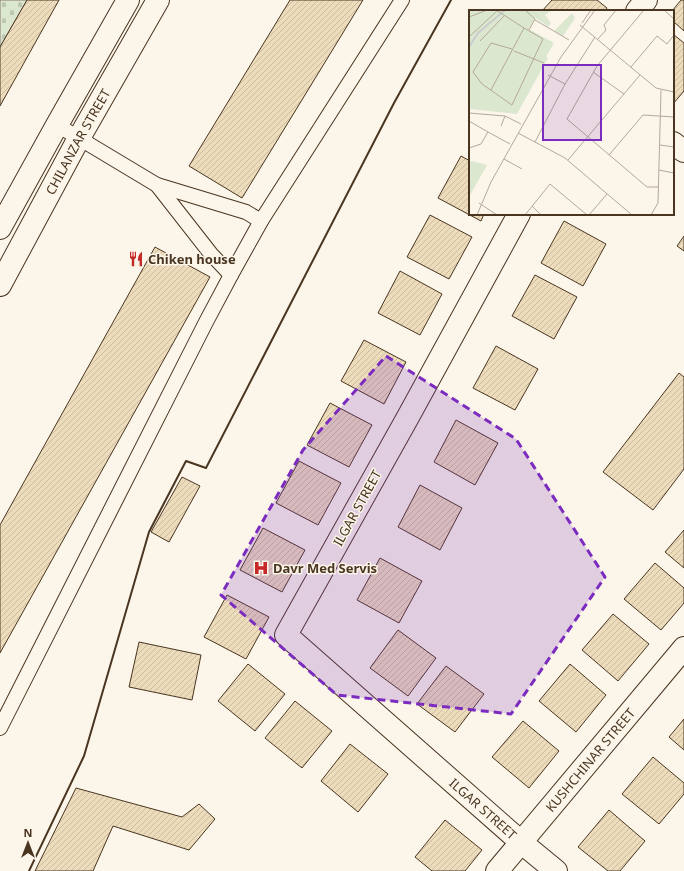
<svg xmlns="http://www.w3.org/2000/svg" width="684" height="871" font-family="'Noto Sans',sans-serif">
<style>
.cemetery{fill:url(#cemetery-stones);stroke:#887966}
.building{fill:url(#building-hatch);stroke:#4a3520}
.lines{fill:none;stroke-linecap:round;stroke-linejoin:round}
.service-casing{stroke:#4a3520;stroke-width:16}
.minor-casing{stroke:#4a3520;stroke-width:24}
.secondary-casing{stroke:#4a3520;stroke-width:24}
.service{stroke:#fbf6e9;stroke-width:14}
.minor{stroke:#fbf6e9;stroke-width:22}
.secondary{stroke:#fbf6e9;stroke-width:22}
.wall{stroke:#4a3520;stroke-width:2}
.marked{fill:#7b2cbf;fill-opacity:0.2;stroke:#7b2cbf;stroke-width:3;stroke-dasharray:8 5;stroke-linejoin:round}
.labels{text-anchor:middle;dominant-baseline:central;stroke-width:3;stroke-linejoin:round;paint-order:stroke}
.street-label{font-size:13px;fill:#4a3520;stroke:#fbf6e9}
.poi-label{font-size:13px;font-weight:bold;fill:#4a3520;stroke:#fbf6e9;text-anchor:start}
.inset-river{fill:none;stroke:#c9cecd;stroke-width:2}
.inset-road{fill:none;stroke:#b4a999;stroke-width:1}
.view{fill:#7b2cbf;fill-opacity:0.15;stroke:#7b2cbf;stroke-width:2}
.inset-edge{fill:none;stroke:#4a3520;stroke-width:2}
</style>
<defs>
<pattern id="cemetery-stones" width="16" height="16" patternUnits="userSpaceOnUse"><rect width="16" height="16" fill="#dce7d0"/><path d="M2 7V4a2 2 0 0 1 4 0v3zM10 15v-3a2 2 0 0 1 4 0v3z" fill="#bec7b2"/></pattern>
<pattern id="building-hatch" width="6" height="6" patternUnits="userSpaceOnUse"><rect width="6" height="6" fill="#ecdcbc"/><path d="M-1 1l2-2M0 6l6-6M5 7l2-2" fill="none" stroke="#ccbda1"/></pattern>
</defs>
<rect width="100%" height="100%" fill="#fbf6e9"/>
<polygon class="cemetery" points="0,0 27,0 0,47"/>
<g class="building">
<polygon points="27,0 59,0 0,106 0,47"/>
<polygon points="290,0 363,0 242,198 189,166"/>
<polygon points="552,0 597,0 607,8 605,11 542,11"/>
<polygon points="681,0 684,0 684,31 673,21 673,11 672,11"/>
<polygon points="673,34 684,43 684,91 673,104"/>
<polygon points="461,156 470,161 470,214 484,214 481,221 438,198"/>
<polygon points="430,215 472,237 449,279 407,257"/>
<polygon points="564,221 606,244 583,286 541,263"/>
<polygon points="684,236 684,251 677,246"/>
<polygon points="155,247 210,277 0,653 0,525"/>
<polygon points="400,271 442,294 420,335 378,313"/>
<polygon points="535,275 577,297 554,339 512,316"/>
<polygon points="364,340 406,362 384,404 341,381"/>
<polygon points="496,346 538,369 515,410 473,388"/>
<polygon points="679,373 684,377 684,469 653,510 603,472"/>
<polygon points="330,403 372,425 349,467 307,445"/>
<polygon points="456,420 498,443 475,485 434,462"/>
<polygon points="299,461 341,483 318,525 276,503"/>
<polygon points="182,477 200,486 169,542 151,532"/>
<polygon points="420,485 462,508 440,550 398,527"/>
<polygon points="263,528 305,550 282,592 240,570"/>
<polygon points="684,530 684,568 665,552"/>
<polygon points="380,558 422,581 399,623 357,600"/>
<polygon points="655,563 684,588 684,603 661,630 624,599"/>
<polygon points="227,595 269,617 246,659 204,637"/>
<polygon points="613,614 649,644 618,681 582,650"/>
<polygon points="398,630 436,658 408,696 370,668"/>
<polygon points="139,642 201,655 192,700 129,687"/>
<polygon points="248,664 285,694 255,731 218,701"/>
<polygon points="570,664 606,695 576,732 539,701"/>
<polygon points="446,666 484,694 455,732 417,704"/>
<polygon points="295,701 332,731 302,768 265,738"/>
<polygon points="684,719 684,750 669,737"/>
<polygon points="523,721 559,751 529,788 492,757"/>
<polygon points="350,744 388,774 358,812 321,781"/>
<polygon points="653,757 684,783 684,794 659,824 622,794"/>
<polygon points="76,788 182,817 199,804 215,819 189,850 113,826 93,871 35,871"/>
<polygon points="609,810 645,841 620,871 608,871 578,847"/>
<polygon points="445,820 482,850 465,871 432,871 415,857"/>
</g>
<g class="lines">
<g class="service-casing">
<g id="service">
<polyline points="57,125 157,185 246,212 261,221"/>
<polyline points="157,185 211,254 231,275"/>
<polyline points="0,728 206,322 231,275 261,221 402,0"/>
</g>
</g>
<g class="minor-casing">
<g id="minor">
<polyline points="637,11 646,0"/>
<polyline points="673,143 684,151"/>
<path id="s1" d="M519 214 408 417 286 635 522 843 556 871"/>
<path id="s2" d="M497 871 684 648"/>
</g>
</g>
<g class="secondary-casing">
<g id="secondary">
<polyline points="0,228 57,125 128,0"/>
<path id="s3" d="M0 285 79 138 158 0"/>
</g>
</g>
<use href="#service" class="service"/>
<use href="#minor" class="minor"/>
<use href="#secondary" class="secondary"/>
<polyline class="wall" points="29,871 84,756 149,532 186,461 206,468 394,103 451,0"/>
</g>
<path class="marked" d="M386 356 516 439 605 577 511 714 337 695 221 595 303 450Z"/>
<defs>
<g id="restaurant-bare" transform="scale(1.2)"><path d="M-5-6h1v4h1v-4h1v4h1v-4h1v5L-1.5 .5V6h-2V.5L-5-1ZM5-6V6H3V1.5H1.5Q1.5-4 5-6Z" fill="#c62828" stroke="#fbf6e9" stroke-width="2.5" paint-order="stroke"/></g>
<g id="hospital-bare" transform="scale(1.2)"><path d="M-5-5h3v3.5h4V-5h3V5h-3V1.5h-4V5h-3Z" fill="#c62828" stroke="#fbf6e9" stroke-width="2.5" paint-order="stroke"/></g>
</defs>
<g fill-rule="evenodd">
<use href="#restaurant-bare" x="136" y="259"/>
<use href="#hospital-bare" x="261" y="568"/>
</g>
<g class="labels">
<g class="street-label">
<text stroke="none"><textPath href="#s3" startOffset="163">CHILANZAR STREET</textPath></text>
<text transform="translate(357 508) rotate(-61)">ILGAR STREET</text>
<text stroke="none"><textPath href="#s2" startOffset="145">KUSHCHINAR STREET</textPath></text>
<text stroke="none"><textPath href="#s1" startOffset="744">ILGAR STREET</textPath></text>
</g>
<g class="poi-label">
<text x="148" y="259">Chiken house</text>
<text x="273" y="568">Davr Med Servis</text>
</g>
</g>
<g transform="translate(469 10)">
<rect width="205" height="205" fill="#fbf6e9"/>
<path d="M69 0H83L76 5 82 13 79 17 74 13 76 10ZM103 3 106 8 94 26 85 21Z" fill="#dce7d0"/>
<path d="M3 151 18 155 0 187V152Z" fill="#dce7d0"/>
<path d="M0 0H69L76 10 74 13 66 8 60 19 85 33 77 47 79 48 48 104 0 99Z" fill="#dce7d0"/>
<path class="inset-river" d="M0 37 9 23 36 0"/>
<path class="inset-road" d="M56 0 66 9 60 20M175 0 128 56 98 109 178 177H190M195 0 205 9M0 7 18 0M66 10 100 30M113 13 122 0M111 15 187 78 205 82M0 27 28 1M129 29 137 20 135 15 147 0M11 31 35 6M43 39 22 33 4 62 13 74 43 95 74 29 55 18M45 41 75 53M162 57 188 26 198 34 205 25M124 62 155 84M79 65 96 74M22 80 55 18 27 0M0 103 36 106M0 111 19 122M32 116 36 106 52 114M49 123 96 148 163 205M66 132 96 74 126 27M191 135 205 137M0 138 12 134 19 122 41 134M140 145 174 105 205 107M35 149 53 159M99 150 171 65M190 160 205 163M10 193 28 205M63 196 72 205M8 205 22 172 92 47 126 0M56 205 81 174 118 205M120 205 138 184M182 205 189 193 192 80"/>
<path class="view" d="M74 55H132V130H74Z"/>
<rect width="205" height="205" class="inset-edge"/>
</g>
<g transform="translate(28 843)" stroke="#fbf6e9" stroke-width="3" paint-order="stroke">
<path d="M0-3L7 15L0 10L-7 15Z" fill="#4a3520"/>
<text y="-6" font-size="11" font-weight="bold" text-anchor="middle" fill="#4a3520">N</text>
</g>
</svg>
